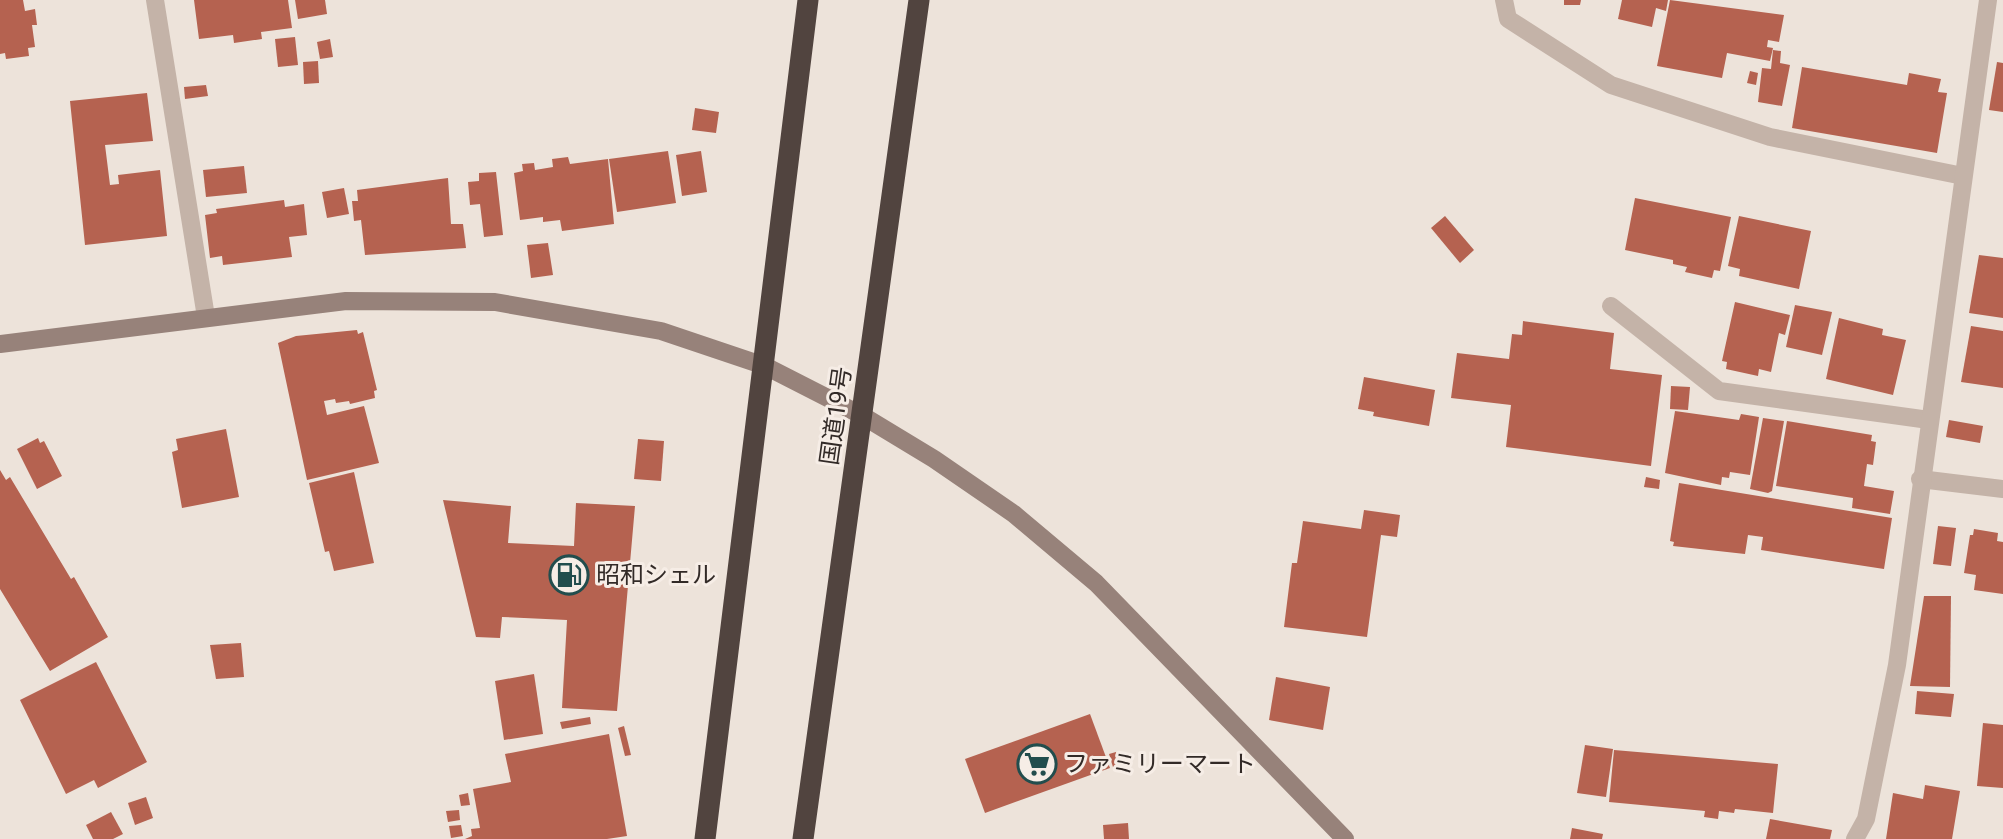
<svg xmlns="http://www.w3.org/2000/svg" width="2003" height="839" font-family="Roboto,'Noto Sans JP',sans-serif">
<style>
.building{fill:#b56250}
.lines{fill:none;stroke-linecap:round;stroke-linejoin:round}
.street{stroke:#c4b3a8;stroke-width:18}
.secondary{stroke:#97827a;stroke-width:18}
.highway{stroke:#51443f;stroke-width:21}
.labels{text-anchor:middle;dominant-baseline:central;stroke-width:6;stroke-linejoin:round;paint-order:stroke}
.street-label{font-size:24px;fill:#322a27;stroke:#f6ede6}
.poi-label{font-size:24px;fill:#322a27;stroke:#f6ede6;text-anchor:start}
</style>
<rect width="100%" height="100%" fill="#ede3da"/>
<g class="building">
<polygon points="0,0 23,0 25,11 35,9 37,25 32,25 35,47 28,48 29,56 6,59 5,53 0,54"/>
<polygon points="194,0 288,0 292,28 261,32 262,39 234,43 233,35 199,39"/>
<polygon points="295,0 325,0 327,14 298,19"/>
<polygon points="1564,0 1581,0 1580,5 1564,5"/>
<polygon points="1622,0 1668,0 1666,11 1656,8 1652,27 1618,19"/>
<polygon points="1670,0 1784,15 1779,42 1768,40 1767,47 1773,48 1770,61 1727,53 1722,78 1657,66"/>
<polygon points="295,37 298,65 278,67 275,39"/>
<polygon points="330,39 333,57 320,59 317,42"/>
<polygon points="1773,50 1781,51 1780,63 1790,65 1782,106 1758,102 1762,68 1771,69"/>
<polygon points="318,61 319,83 304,84 303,62"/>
<polygon points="1997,62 2003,63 2003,112 1989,110"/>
<polygon points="1802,67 1907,85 1909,73 1941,79 1938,92 1947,93 1937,153 1792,128"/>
<polygon points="1750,71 1758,73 1756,85 1747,83"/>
<polygon points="206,85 208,96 185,99 184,87"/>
<polygon points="147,93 153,141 105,145 110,185 119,184 118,175 160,170 167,236 85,245 70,101"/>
<polygon points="695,108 719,112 716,133 692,130"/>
<polygon points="668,151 676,203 617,212 609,159"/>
<polygon points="701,151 707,192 682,196 676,155"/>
<polygon points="568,157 570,164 608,159 614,224 562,231 560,220 543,222 543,217 520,220 514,173 523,171 522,164 534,163 535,170 553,167 552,159"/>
<polygon points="244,166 247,193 206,197 203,170"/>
<polygon points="496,172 503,235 484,237 480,204 470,205 468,182 479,181 479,173"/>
<polygon points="448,178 451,224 463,224 466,248 365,255 361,220 354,221 352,201 358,201 357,190"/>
<polygon points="344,188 349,214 327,218 322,192"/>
<polygon points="1635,198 1731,217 1720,271 1714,270 1712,278 1685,272 1687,267 1673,264 1673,260 1625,250"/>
<polygon points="284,200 285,207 304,204 307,235 289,237 292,257 223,265 222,256 210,258 205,215 217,213 216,209"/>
<polygon points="1445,216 1474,250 1460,263 1431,228"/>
<polygon points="1739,216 1811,231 1799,289 1739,276 1740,269 1728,266"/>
<polygon points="548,243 553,275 531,278 527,245"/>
<polygon points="1979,255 2003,258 2003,318 1969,313"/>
<polygon points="1735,302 1790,315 1785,335 1779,333 1771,372 1759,369 1758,376 1726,369 1727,362 1722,361"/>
<polygon points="1795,305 1832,312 1822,355 1786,347"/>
<polygon points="1839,318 1883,329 1882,335 1906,340 1893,395 1826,379"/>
<polygon points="1523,321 1614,333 1610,369 1662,375 1651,466 1506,447 1511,405 1451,398 1457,353 1509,359 1512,334 1522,335"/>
<polygon points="1971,326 2003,331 2003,388 1961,382"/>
<polygon points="357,330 358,334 363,332 377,390 374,391 375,398 350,404 349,401 336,403 335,399 324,401 327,415 364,406 379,463 307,480 278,343 296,336"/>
<polygon points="1364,377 1435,390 1429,426 1373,416 1374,412 1358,409"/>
<polygon points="1671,386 1690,387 1688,410 1670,409"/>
<polygon points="1675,411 1739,420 1741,414 1759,417 1750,475 1730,472 1729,478 1722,477 1721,485 1665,473"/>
<polygon points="1763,418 1784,421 1772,491 1768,493 1750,489"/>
<polygon points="1949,420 1983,426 1980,443 1946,437"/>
<polygon points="1787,421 1872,435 1871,441 1876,442 1873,465 1867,464 1864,486 1894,491 1890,514 1852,508 1853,498 1776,486"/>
<polygon points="226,429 239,497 182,508 172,452 178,450 176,439"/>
<polygon points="38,438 40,443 44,441 62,476 37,489 17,449"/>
<polygon points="638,439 664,441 661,481 634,479"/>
<polygon points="0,470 6,480 10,477 71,579 74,577 108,637 50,671 0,589"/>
<polygon points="354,472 374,563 334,571 329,551 325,552 309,483"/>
<polygon points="1646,477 1660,480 1659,489 1644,487"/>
<polygon points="1679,483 1892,518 1884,569 1761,550 1763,537 1748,535 1745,554 1673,546 1674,542 1670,541"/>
<polygon points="443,500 511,506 508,543 574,546 576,503 635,506 617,711 562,708 567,620 502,617 500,638 476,637"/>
<polygon points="1364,510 1400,515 1397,537 1381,535 1367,637 1284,627 1292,563 1297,563 1303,521 1361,529"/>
<polygon points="1938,526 1956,528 1951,566 1933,564"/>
<polygon points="1974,529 1998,533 1997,541 2003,542 2003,594 1974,590 1976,575 1964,573 1970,535 1973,535"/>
<polygon points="1924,596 1951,596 1950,687 1910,686"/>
<polygon points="241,643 244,677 216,679 210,645"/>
<polygon points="96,662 147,762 98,788 94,780 66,794 20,700"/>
<polygon points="534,674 543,734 504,740 495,681"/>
<polygon points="1276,677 1330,687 1323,730 1269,720"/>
<polygon points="1917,691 1954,694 1951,717 1915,714"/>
<polygon points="1090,714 1110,768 985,813 965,759"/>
<polygon points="590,717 591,724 562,729 560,722"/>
<polygon points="1983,723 2003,725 2003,788 1977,786"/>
<polygon points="624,726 631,755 625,756 618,728"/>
<polygon points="609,734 627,836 607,839 465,839 472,836 471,829 480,828 473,789 511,782 505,754"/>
<polygon points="1585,745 1613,749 1606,797 1577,793"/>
<polygon points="1614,750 1778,764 1773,813 1735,809 1734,813 1719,811 1718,819 1704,817 1705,811 1609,802"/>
<polygon points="1116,752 1120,765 1113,767 1109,754"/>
<polygon points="1925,785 1960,791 1952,839 1886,839 1893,793 1923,799"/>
<polygon points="468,793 470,805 461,806 459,795"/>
<polygon points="146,797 153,818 135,825 128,803"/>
<polygon points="459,810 460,820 448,822 446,811"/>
<polygon points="111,812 123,834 113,839 93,839 86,825"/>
<polygon points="1770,819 1832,830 1830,839 1766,839"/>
<polygon points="1128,823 1129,839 1104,839 1103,825"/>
<polygon points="461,825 463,836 451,838 449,826"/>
<polygon points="1572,828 1603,834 1602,839 1570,839"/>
</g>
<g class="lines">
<g class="street">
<polyline points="155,0 206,317"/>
<polyline points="1504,0 1508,19 1611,85 1770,137 1963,176"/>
<polyline points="1611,306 1719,391 1929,420"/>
<polyline points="1920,479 2003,489"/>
<polyline points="1855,839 1866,819 1897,665 1988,0"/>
</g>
<polyline class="secondary" points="0,344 346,301 495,302 661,331 765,366 863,416 934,459 1014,514 1096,583 1345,839"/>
<g class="highway">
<polyline points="705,839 808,0"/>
<polyline points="803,839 919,0"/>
</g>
</g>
<defs>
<g id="fuel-ring" transform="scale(2.0125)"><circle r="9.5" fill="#f6ede6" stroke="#224d4d" stroke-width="1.5"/><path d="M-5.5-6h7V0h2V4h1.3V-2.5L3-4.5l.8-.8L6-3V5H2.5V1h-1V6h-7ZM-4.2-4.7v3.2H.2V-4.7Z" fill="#224d4d"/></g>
<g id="supermarket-ring" transform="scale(2.0125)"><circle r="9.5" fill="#f6ede6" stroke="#224d4d" stroke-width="1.5"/><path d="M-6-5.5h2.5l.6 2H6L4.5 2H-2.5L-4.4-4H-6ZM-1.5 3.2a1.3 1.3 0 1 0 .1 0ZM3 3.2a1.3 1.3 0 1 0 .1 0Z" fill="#224d4d"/></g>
</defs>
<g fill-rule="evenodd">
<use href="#fuel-ring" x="569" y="575"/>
<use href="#supermarket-ring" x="1037" y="764"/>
</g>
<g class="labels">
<g class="street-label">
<text transform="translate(836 416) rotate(-82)">国道19号</text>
</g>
<g class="poi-label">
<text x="596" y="575">昭和シェル</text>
<text x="1064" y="764">ファミリーマート</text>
</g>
</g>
</svg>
